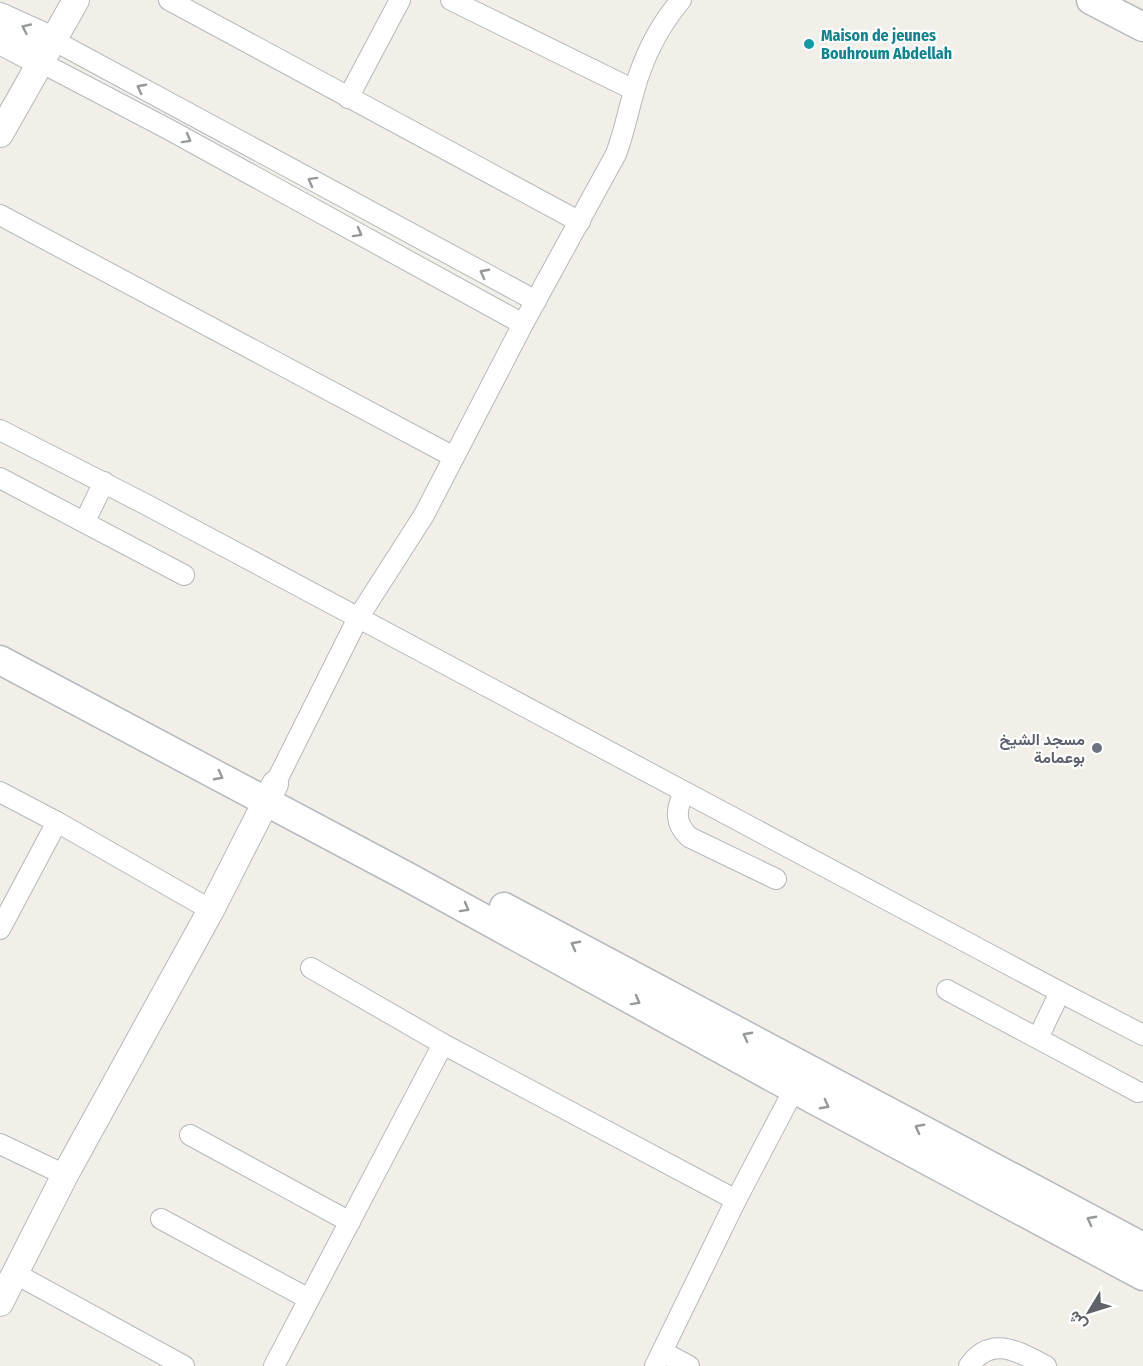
<svg xmlns="http://www.w3.org/2000/svg" width="1143" height="1366" font-family="'Fira Sans Condensed',Vazirmatn,sans-serif">
<style>
.lines{fill:none;stroke-linecap:round;stroke-linejoin:round}
.minor-casing{stroke:#b5b8bc;stroke-width:22}
.tertiary-casing{stroke:#b5b8bc;stroke-width:28}
.secondary-casing{stroke:#b6babf;stroke-width:31}
.minor{stroke:#fff;stroke-width:20}
.tertiary{stroke:#fff;stroke-width:26}
.secondary{stroke:#fff;stroke-width:28}
.oneway{stroke:#979a9d}
.culture-dot{fill:#0f9aa8;stroke:#fff;stroke-width:2}
.worship-dot{fill:#6b7280;stroke:#fff;stroke-width:2}
.labels{text-anchor:middle;dominant-baseline:central;stroke-width:4.5;stroke-linejoin:round;paint-order:stroke}
.culture-label{font-size:16px;font-weight:bold;fill:#0d838f;stroke:#fff;text-anchor:start}
.worship-label{font-size:16px;font-weight:bold;fill:#5b616d;stroke:#fff;text-anchor:end}
</style>
<rect width="100%" height="100%" fill="#f1efe8"/>
<g class="lines">
<g class="minor-casing">
<g id="minor">
<polyline points="169,0 580,222"/>
<polyline points="451,0 634,90"/>
<polyline points="53,40 536,301"/>
<polyline points="42,63 168,129 523,324"/>
<polyline points="348,98 400,0"/>
<polyline points="0,215 454,457"/>
<polyline points="0,430 147,505 1060,992 1143,1035"/>
<polyline points="0,478 184,575"/>
<polyline points="85,521 104,482"/>
<path d="M275 784 358 618 424 515 523 324 616 154C624 133 628 112 634 91 643 58 659 26 681 0"/>
<polyline points="0,792 57,822 211,910"/>
<path d="M684 792C676 809 674 823 689 837L776 879"/>
<polyline points="0,929 57,822"/>
<polyline points="311,968 443,1044 736,1200"/>
<polyline points="947,990 1138,1092"/>
<polyline points="1038,1038 1060,992"/>
<polyline points="190,1135 350,1222"/>
<polyline points="0,1144 65,1175"/>
<polyline points="161,1219 309,1299"/>
<polyline points="16,1274 184,1366"/>
<polyline points="663,1352 689,1366"/>
<polyline points="274,1366 443,1044"/>
<polyline points="655,1366 736,1200 800,1078"/>
<path d="M969 1366C991 1334 1019 1352 1046 1366"/>
</g>
</g>
<g class="tertiary-casing">
<g id="tertiary">
<polyline points="0,16 53,40"/>
<polyline points="0,41 42,63"/>
<polyline points="0,134 76,0"/>
<polyline points="0,1303 65,1175 211,910 275,784"/>
</g>
</g>
<g class="secondary-casing">
<g id="secondary">
<polyline points="1091,0 1143,27"/>
<polyline points="0,660 408,877 794,1089 1143,1276"/>
<polyline points="504,907 1143,1247"/>
</g>
</g>
<use href="#minor" class="minor"/>
<use href="#tertiary" class="tertiary"/>
<use href="#secondary" class="secondary"/>
</g>
<defs><path id="oneway-chevron" d="M-2-3.5L2.5 0L-2 3.5" fill="none" stroke-width="1.6" stroke-linecap="round" stroke-linejoin="round" transform="scale(1.5)"/></defs>
<g class="oneway">
<use href="#oneway-chevron" transform="translate(26 28) rotate(-155)"/>
<use href="#oneway-chevron" transform="translate(141 88) rotate(-152)"/>
<use href="#oneway-chevron" transform="translate(187 139) rotate(29)"/>
<use href="#oneway-chevron" transform="translate(312 181) rotate(-151)"/>
<use href="#oneway-chevron" transform="translate(358 233) rotate(29)"/>
<use href="#oneway-chevron" transform="translate(484 273) rotate(-152)"/>
<use href="#oneway-chevron" transform="translate(219 776) rotate(28)"/>
<use href="#oneway-chevron" transform="translate(465 908) rotate(29)"/>
<use href="#oneway-chevron" transform="translate(575 945) rotate(-152)"/>
<use href="#oneway-chevron" transform="translate(636 1001) rotate(29)"/>
<use href="#oneway-chevron" transform="translate(747 1036) rotate(-152)"/>
<use href="#oneway-chevron" transform="translate(825 1105) rotate(28)"/>
<use href="#oneway-chevron" transform="translate(919 1128) rotate(-152)"/>
<use href="#oneway-chevron" transform="translate(1091 1220) rotate(-152)"/>
</g>
<circle class="culture-dot" cx="809" cy="44" r="6"/>
<circle class="worship-dot" cx="1097" cy="748" r="6"/>
<g class="labels">
<g class="culture-label">
<text x="821" y="35">Maison de jeunes<tspan x="821" dy="18">Bouhroum Abdellah</tspan></text>
</g>
<g class="worship-label">
<text x="1085" y="739">مسجد الشيخ<tspan x="1085" dy="18">بوعمامة</tspan></text>
</g>
</g>
<g transform="translate(1089 1312) rotate(232)" stroke="#ffffff" stroke-width="4.5" paint-order="stroke">
<path d="M0-4.5L10 22L0 15L-10 22Z" fill="#5f6368"/>
<text y="-9" font-size="16" font-weight="bold" text-anchor="middle" fill="#5f6368">ش</text>
</g>
</svg>
